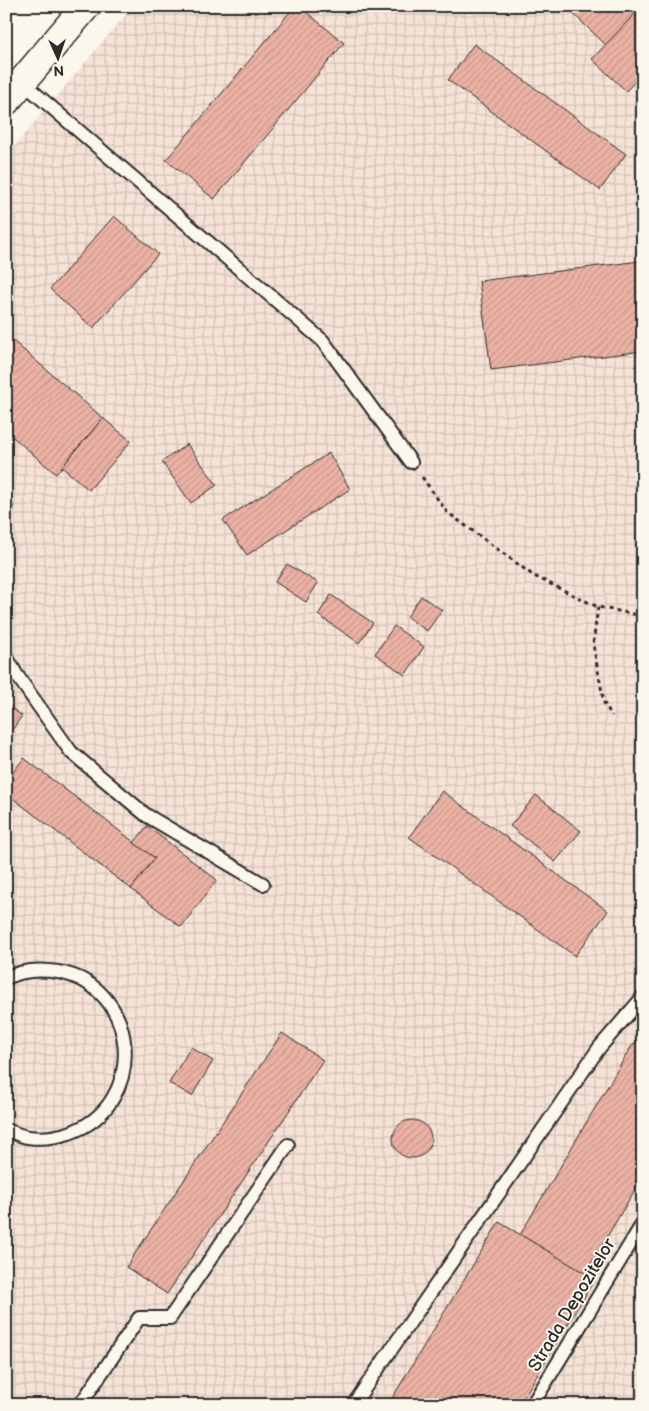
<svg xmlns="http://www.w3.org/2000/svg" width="649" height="1411" font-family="'Balsamiq Sans',sans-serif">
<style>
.industrial{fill:url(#industrial-grid)}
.building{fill:url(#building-hatch);stroke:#2b2b2b}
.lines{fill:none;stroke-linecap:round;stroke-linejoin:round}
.lane-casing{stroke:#2b2b2b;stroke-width:16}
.secondary-casing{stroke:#2b2b2b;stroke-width:31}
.path{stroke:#2b2b2b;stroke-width:3;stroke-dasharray:4 4;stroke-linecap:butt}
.lane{stroke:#fbf7ec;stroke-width:12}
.secondary{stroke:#fbf7ec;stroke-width:28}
.labels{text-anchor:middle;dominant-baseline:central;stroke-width:4;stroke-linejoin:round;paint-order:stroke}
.street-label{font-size:18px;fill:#2b2b2b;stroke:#fbf7ec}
</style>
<defs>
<pattern id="industrial-grid" width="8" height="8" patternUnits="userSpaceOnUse" patternTransform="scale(1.25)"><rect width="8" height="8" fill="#f6e2d6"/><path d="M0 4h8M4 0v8" fill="none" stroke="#d3c2b8"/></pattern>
<pattern id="building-hatch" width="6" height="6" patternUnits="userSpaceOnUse" patternTransform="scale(1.25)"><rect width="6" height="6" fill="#ebb1a4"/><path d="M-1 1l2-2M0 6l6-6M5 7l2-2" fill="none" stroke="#ca988d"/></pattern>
</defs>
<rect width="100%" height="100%" fill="#fbf7ec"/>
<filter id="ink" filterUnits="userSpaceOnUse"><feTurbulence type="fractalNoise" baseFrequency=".02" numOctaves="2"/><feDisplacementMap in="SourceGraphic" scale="10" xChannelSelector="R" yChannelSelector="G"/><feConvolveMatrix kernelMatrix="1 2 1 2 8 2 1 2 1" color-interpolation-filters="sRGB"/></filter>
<g filter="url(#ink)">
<polygon class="industrial" points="133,6 643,6 643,1405 6,1405 6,156"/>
<g class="building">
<polygon points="295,6 299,6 344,43 214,199 166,160"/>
<polygon points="565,6 642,6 606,45"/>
<polygon points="642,6 643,73 626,91 592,59"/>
<polygon points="474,44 626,154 600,190 448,80"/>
<polygon points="114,216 158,254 93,328 50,289"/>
<polygon points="640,261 643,285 643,351 491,370 479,281"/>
<polygon points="13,341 103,418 56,474 6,431 6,349"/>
<polygon points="103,418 131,441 89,490 62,467"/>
<polygon points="187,444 217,485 191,503 162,462"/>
<polygon points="329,453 350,489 247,555 223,520"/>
<polygon points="287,564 318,583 306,602 275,582"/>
<polygon points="331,595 373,623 359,643 318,615"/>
<polygon points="421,596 442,610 427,631 407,617"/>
<polygon points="394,626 424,647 405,675 375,654"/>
<polygon points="6,704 22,716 6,738"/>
<polygon points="24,758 155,858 131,889 6,793 6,781"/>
<polygon points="442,791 608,911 575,956 409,837"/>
<polygon points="536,795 581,831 555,862 510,826"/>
<polygon points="147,826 217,880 181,927 131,889 155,858 134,843"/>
<polygon points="282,1033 323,1060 167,1294 126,1267"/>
<polygon points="643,1035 643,1176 585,1274 520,1235 631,1047"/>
<polygon points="191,1047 213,1061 192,1096 169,1083"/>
<circle cx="412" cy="1139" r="19"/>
<polygon points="499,1222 595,1279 519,1405 388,1405"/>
</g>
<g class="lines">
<g class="lane-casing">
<g id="lane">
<polyline points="22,82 323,341 411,462"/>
<polyline points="6,507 6,517"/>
<polyline points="6,656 16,674 71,752 146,815 263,884"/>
<path d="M6 978C22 970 40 969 58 972 141 986 149 1106 69 1133 56 1137 41 1139 28 1137 21 1136 13 1132 6 1130"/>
<polyline points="80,1405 139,1318 170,1318 288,1145"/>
<polyline points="353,1405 599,1048 643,997"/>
<polyline points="532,1405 643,1223"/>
</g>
</g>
<g class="secondary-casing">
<polyline id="secondary" points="6,101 86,6"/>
</g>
<g class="path">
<polyline points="422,477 447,512 534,576 598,607 643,616"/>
<polyline points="598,607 593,644 604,703 612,716"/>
</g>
<use href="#lane" class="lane"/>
<use href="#secondary" class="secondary"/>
</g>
</g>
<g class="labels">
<g class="street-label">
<text transform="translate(572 1305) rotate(-59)">Strada Depozitelor</text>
</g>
</g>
<rect width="649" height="1411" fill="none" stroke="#fbf7ec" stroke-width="25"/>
<rect x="12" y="12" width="624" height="1386" fill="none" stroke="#2b2b2b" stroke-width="2" filter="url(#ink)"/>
<g transform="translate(58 58) rotate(177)" stroke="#fbf7ec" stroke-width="4" paint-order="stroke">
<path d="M0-4L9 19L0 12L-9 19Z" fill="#2b2b2b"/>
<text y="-8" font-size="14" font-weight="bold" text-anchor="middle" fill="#2b2b2b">N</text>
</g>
</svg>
